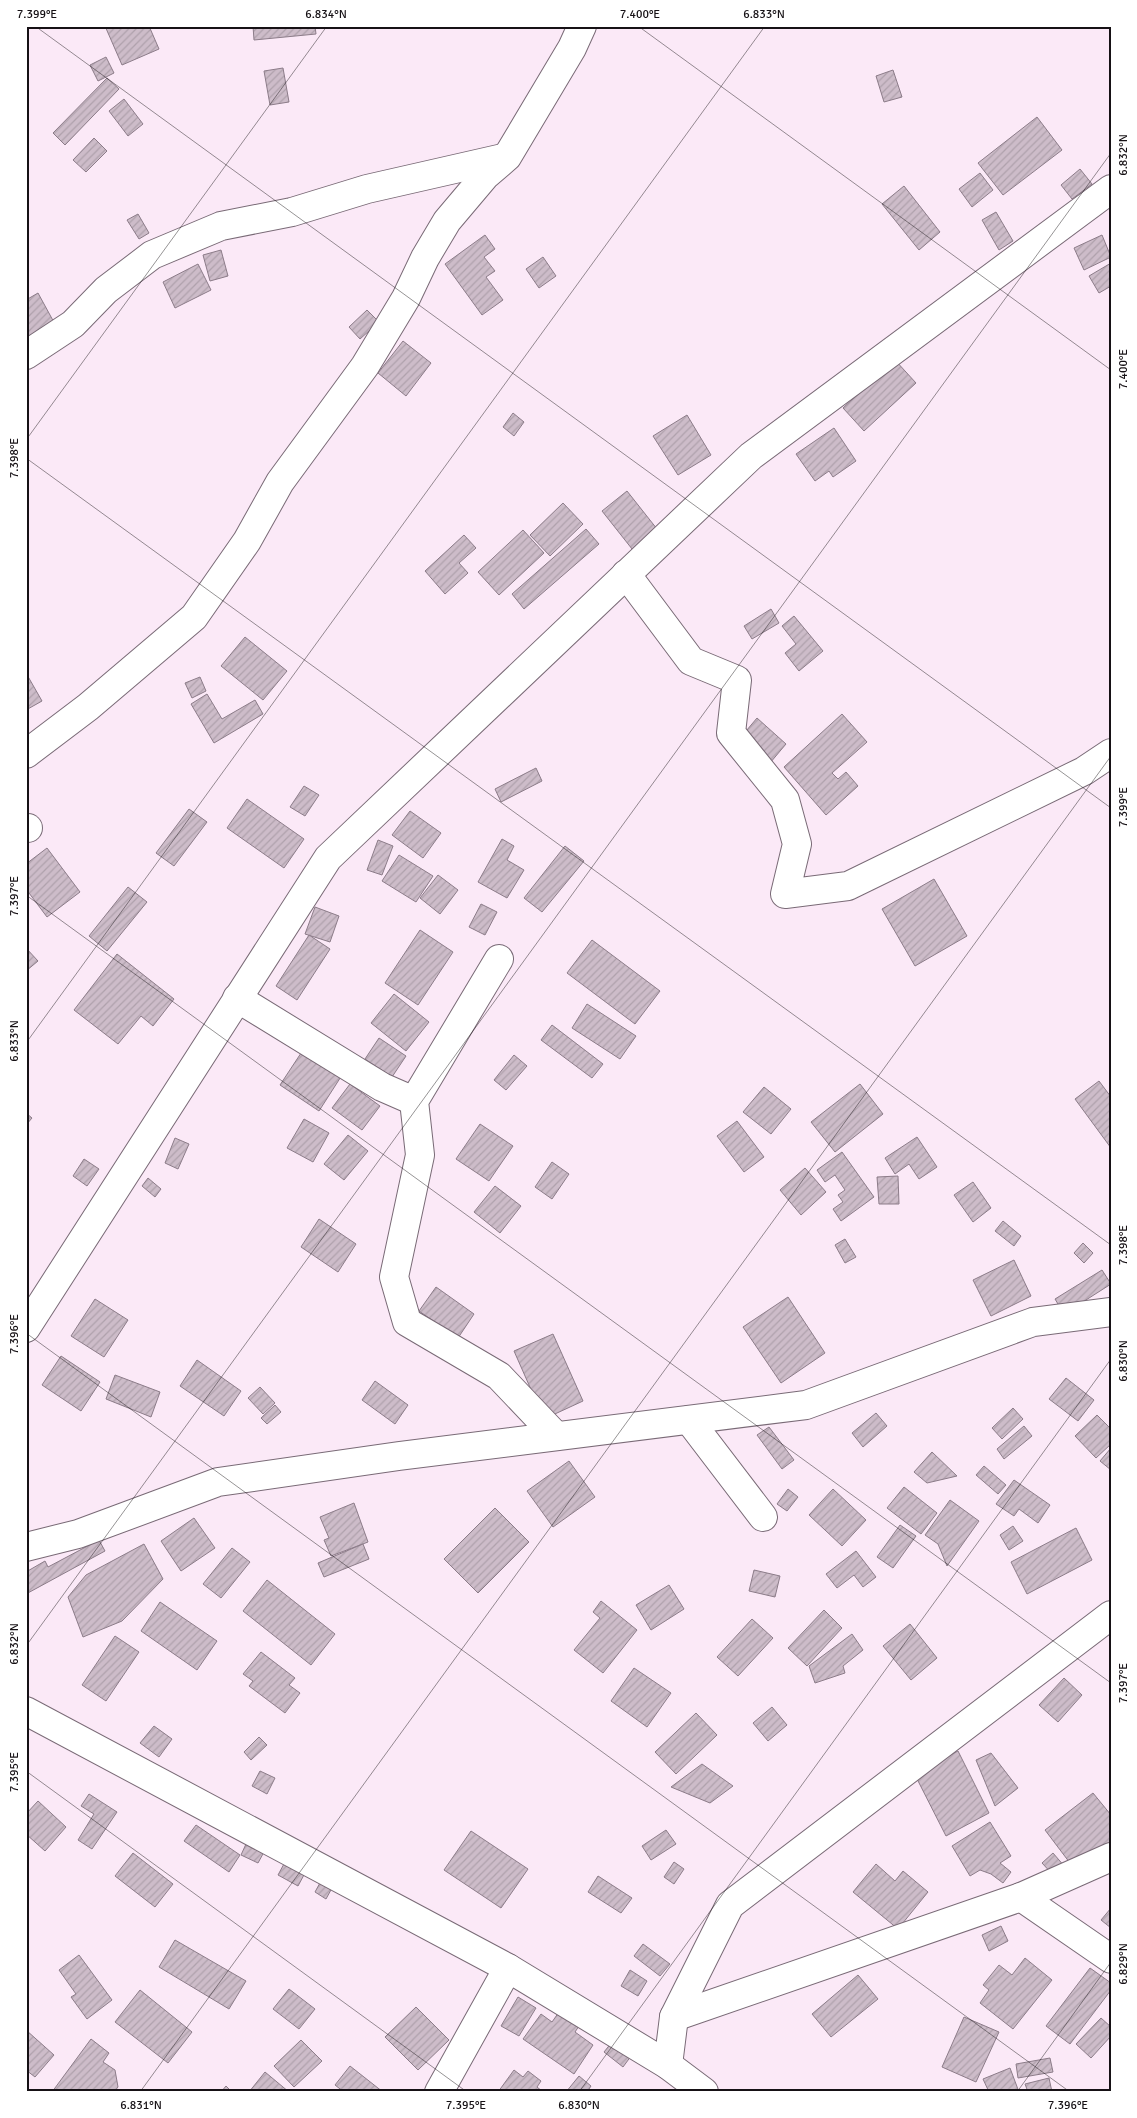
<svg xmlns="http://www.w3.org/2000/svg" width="1137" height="2118" font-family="Signika,sans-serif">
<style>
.building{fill:url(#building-hatch);stroke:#8c7c89}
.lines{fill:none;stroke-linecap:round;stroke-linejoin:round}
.minor-casing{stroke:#796a76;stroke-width:30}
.minor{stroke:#fff;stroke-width:28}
.ticks{fill:none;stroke:#161115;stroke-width:1;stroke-opacity:0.45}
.neatline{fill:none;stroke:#161115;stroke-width:2}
.ticks-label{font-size:12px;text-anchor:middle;fill:#161115}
</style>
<defs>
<pattern id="building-hatch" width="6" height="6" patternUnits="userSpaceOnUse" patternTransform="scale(1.25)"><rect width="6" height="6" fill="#cdbcc9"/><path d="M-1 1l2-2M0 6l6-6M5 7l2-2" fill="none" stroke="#afa1ac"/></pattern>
</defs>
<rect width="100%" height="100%" fill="#fbe9f7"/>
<g class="building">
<polygon points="105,26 149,26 159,49 122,65"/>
<polygon points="253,26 315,26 316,34 254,40"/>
<polygon points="106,57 114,73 98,81 90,65"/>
<polygon points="283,68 289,102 270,105 264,71"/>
<polygon points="893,70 902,97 884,102 876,76"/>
<polygon points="107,78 119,89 65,145 53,133"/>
<polygon points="124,99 143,124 128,136 109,111"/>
<polygon points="1037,117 1062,150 1003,195 978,163"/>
<polygon points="94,138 107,151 86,172 73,160"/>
<polygon points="1080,169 1092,184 1072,199 1061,185"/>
<polygon points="980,173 993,190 972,207 959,189"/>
<polygon points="904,186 940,232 919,250 882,204"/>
<polygon points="996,212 1013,241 999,250 982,220"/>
<polygon points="138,214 149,233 139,239 127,220"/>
<polygon points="485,235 495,249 484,257 495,271 486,277 503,300 482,315 445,264"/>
<polygon points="1102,235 1111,257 1084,270 1074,248"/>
<polygon points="221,250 228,276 210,281 203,255"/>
<polygon points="543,257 556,276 539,288 526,269"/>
<polygon points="1111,263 1111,286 1099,293 1089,276"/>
<polygon points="198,264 211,290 175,308 163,282"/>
<polygon points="38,293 56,326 26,343 26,300"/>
<polygon points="367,310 379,322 360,339 349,327"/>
<polygon points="403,341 431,363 406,396 378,373"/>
<polygon points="895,360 916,383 864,431 843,408"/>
<polygon points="513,413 524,422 514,436 503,427"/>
<polygon points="687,415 711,455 678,475 653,436"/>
<polygon points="834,428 856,461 833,477 829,471 815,481 796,454"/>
<polygon points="627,491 661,534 636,554 602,511"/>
<polygon points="563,503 583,524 550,556 530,535"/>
<polygon points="586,529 599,544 524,609 512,594"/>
<polygon points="523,530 544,553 499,595 478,572"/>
<polygon points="464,535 476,548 459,563 468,573 445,594 425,571"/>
<polygon points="771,609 779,623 752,639 744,626"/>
<polygon points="794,616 823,651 799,671 785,653 796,644 782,626"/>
<polygon points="245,637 287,671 263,700 221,666"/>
<polygon points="26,673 42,701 26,710"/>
<polygon points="200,677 206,691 192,698 185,683"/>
<polygon points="207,694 222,719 255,700 263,714 214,743 191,704"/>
<polygon points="842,714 867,742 832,773 838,779 846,772 858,786 826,815 784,767"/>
<polygon points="757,718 786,744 770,763 741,737"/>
<polygon points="536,768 542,781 501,802 495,789"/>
<polygon points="304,786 319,795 305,816 290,807"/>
<polygon points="247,799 304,839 284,868 227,828"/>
<polygon points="189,809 207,822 174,866 156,853"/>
<polygon points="410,811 441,833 423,858 392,835"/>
<polygon points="502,839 514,846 507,860 524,870 507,898 478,882"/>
<polygon points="378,840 393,846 382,875 367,870"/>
<polygon points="565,846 584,861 542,912 524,898"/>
<polygon points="47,848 80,892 47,917 26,889 26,864"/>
<polygon points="399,855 433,876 416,902 382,881"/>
<polygon points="438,875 458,890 440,914 420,898"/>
<polygon points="934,879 967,936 915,966 882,909"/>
<polygon points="128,887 147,902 107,951 89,936"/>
<polygon points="481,904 497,912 485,935 469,927"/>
<polygon points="315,907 339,916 330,942 305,934"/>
<polygon points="420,930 453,952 418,1005 385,983"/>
<polygon points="309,935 330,949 297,1000 276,986"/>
<polygon points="592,940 660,991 635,1024 567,973"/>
<polygon points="26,948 38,961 26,971"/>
<polygon points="117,954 174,999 153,1026 141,1016 118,1044 74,1010"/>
<polygon points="394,994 429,1022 406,1051 371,1023"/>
<polygon points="587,1004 636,1036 620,1059 572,1028"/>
<polygon points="552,1025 603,1064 592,1078 541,1040"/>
<polygon points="379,1038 406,1056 392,1077 365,1059"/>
<polygon points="305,1047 344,1072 319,1111 280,1085"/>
<polygon points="514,1055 527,1066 506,1090 494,1080"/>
<polygon points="1099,1081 1111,1097 1111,1148 1075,1099"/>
<polygon points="350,1084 380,1106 362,1130 332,1108"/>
<polygon points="860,1084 883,1114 835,1152 811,1122"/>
<polygon points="764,1087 791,1109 771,1134 743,1112"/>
<polygon points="26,1113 32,1118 26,1125"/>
<polygon points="304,1119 329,1133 313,1162 287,1148"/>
<polygon points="737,1121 764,1157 744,1172 717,1136"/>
<polygon points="480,1124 513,1146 489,1181 456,1159"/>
<polygon points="348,1135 368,1151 344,1180 324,1164"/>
<polygon points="917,1137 937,1167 919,1179 909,1164 895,1174 885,1158"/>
<polygon points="175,1138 189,1144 178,1169 165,1163"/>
<polygon points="842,1152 874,1197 841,1221 833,1209 843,1202 838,1195 845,1190 835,1175 825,1182 817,1170"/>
<polygon points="84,1159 99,1169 87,1186 73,1176"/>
<polygon points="552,1162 569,1174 552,1199 535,1187"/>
<polygon points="805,1168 826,1192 801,1215 780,1190"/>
<polygon points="898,1176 899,1204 879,1204 877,1177"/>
<polygon points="148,1178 161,1189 155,1197 142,1186"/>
<polygon points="973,1182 991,1208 973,1222 954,1195"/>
<polygon points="495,1186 521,1206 500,1233 474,1212"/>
<polygon points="319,1219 356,1244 338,1272 301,1247"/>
<polygon points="1003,1221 1021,1236 1014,1246 995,1231"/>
<polygon points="845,1239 856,1257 845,1263 835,1245"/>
<polygon points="1083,1243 1093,1253 1084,1263 1074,1253"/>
<polygon points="1014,1260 1031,1296 991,1316 973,1280"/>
<polygon points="1102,1270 1111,1284 1064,1314 1055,1299"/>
<polygon points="436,1287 474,1314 458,1338 419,1311"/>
<polygon points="788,1297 825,1353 781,1383 743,1327"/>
<polygon points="95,1299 128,1320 104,1357 71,1336"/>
<polygon points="553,1334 583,1401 544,1419 514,1351"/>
<polygon points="61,1356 100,1382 81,1411 42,1385"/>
<polygon points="197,1360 241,1391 224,1416 180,1386"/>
<polygon points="115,1375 160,1392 151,1417 106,1399"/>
<polygon points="1066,1378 1094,1400 1078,1421 1049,1399"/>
<polygon points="375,1381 408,1405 395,1424 362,1400"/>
<polygon points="260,1387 275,1403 263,1414 248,1398"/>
<polygon points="275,1405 281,1412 267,1424 261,1418"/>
<polygon points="1013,1408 1023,1419 1002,1439 992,1428"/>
<polygon points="876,1413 887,1426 863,1447 852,1433"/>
<polygon points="1097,1415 1111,1429 1111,1444 1096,1458 1075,1436"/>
<polygon points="1024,1426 1032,1436 1004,1459 997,1449"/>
<polygon points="769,1427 794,1460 782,1469 757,1435"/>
<polygon points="1111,1448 1111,1470 1100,1461"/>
<polygon points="932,1452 957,1476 927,1483 914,1472"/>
<polygon points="569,1461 595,1497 553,1527 527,1491"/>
<polygon points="984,1466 1006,1485 998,1494 976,1475"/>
<polygon points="1014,1480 1050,1505 1038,1523 1019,1509 1014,1516 996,1504"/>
<polygon points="904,1487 937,1513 921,1534 887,1508"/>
<polygon points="788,1489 798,1497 787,1511 777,1504"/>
<polygon points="833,1489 866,1520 842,1546 809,1515"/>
<polygon points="950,1500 979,1521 947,1566 938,1544 925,1535"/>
<polygon points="354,1503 368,1542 331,1556 324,1540 329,1538 320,1517"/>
<polygon points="495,1508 529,1542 478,1593 444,1559"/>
<polygon points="194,1518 215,1548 181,1571 161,1541"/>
<polygon points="900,1525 916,1536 893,1568 877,1557"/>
<polygon points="1013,1526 1023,1541 1009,1550 1000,1535"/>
<polygon points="1076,1528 1092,1560 1027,1594 1011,1562"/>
<polygon points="99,1540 105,1551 26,1594 26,1572 45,1561 48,1567"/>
<polygon points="144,1544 163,1579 122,1621 83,1637 68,1597 86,1575"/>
<polygon points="363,1544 369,1559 324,1577 318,1563"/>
<polygon points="232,1548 250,1562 221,1598 203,1584"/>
<polygon points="856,1551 876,1577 863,1587 854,1575 837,1588 826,1574"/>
<polygon points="754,1570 780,1576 775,1597 749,1591"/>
<polygon points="267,1580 335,1634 311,1665 243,1611"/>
<polygon points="669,1585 684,1609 651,1630 636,1605"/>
<polygon points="601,1601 637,1630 603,1673 574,1650 600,1618 593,1612"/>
<polygon points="160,1602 217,1641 197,1670 141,1631"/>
<polygon points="824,1610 842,1628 807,1666 788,1648"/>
<polygon points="752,1619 773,1638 738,1676 717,1657"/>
<polygon points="910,1624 937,1658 911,1680 883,1646"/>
<polygon points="852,1634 863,1650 843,1666 845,1673 815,1683 809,1666"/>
<polygon points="115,1636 139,1652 106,1701 82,1685"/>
<polygon points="261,1652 295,1678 289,1685 300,1693 285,1713 249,1686 253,1681 243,1674"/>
<polygon points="634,1668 671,1693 647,1727 611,1701"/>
<polygon points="1064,1678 1082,1695 1058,1722 1039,1705"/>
<polygon points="772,1707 787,1725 768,1741 753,1723"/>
<polygon points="696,1713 717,1735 676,1774 655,1752"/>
<polygon points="154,1726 172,1739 159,1757 140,1743"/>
<polygon points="259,1737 267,1745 251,1760 244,1752"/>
<polygon points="958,1751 989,1813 946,1836 914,1773"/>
<polygon points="991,1753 1018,1788 995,1806 976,1760"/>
<polygon points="702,1764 733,1786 710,1803 671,1787"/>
<polygon points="260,1771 275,1778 267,1794 252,1786"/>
<polygon points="1093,1793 1111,1815 1111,1845 1076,1871 1045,1830"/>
<polygon points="89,1794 117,1812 92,1849 78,1840 94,1814 81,1806"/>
<polygon points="38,1801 66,1827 45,1851 26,1834 26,1814"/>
<polygon points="990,1822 1011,1856 1000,1863 1011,1872 1003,1883 991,1874 980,1870 970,1876 952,1846"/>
<polygon points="196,1825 240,1855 229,1872 184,1841"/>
<polygon points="666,1830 676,1844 651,1860 642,1846"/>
<polygon points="471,1831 528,1869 501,1908 444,1870"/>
<polygon points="246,1844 264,1852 258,1863 241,1855"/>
<polygon points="133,1853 173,1884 155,1907 115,1876"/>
<polygon points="1053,1853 1065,1867 1054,1876 1042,1863"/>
<polygon points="285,1862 305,1873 298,1886 278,1875"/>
<polygon points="674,1862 684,1869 674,1884 664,1877"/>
<polygon points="876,1864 895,1881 903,1871 928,1892 898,1929 853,1892"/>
<polygon points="598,1876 632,1898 621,1913 588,1892"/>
<polygon points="321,1881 332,1888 326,1899 315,1892"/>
<polygon points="1111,1908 1111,1928 1101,1920"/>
<polygon points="1001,1926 1008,1941 989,1951 982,1935"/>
<polygon points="175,1940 246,1981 229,2009 159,1967"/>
<polygon points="643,1944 670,1964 660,1976 634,1956"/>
<polygon points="79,1955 112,2000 87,2019 71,1997 76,1994 59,1970"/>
<polygon points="1025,1958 1052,1980 1013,2029 980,2003 989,1990 983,1985 999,1965 1012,1975"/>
<polygon points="1090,1968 1111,1983 1111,1990 1070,2044 1046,2026"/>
<polygon points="630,1970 647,1981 638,1996 621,1986"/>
<polygon points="858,1975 878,1999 831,2037 812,2014"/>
<polygon points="289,1989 315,2009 299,2029 273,2009"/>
<polygon points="140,1990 192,2032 168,2063 115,2022"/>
<polygon points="518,1997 536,2008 519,2036 501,2026"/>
<polygon points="416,2007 449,2040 418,2070 385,2037"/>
<polygon points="559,2012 579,2026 575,2032 593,2045 574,2074 523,2039 541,2014 552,2022"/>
<polygon points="964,2017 999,2032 976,2082 942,2067"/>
<polygon points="1101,2018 1111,2027 1111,2036 1091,2058 1076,2044"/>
<polygon points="26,2030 54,2055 35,2077 26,2070"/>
<polygon points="616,2037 634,2052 623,2067 604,2052"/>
<polygon points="91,2039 109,2053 103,2062 115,2070 118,2087 114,2092 52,2092"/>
<polygon points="301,2040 322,2061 294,2087 274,2066"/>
<polygon points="1050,2058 1053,2072 1018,2078 1016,2064"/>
<polygon points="350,2066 383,2092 344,2092 335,2085"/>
<polygon points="1010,2068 1019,2092 989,2092 983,2079"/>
<polygon points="514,2070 523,2077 528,2071 541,2081 537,2087 543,2092 498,2092"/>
<polygon points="265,2072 289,2092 249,2092"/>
<polygon points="579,2076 591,2086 587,2092 566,2092"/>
<polygon points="1049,2078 1052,2092 1028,2092 1025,2084"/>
<polygon points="226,2086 232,2092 221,2092"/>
</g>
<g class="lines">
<g class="minor-casing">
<g id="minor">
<polyline points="26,355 73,324 106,290 152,255 221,226 292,212 367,189 503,158"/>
<polyline points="626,574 691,661 737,680 731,733 785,800 797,844 785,894 848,886 1084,771 1111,753"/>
<polyline points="26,754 88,707 194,617 247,541 280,482 365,366 406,298 425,258 447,221 485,176 507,157 572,48 582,26"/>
<polyline points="26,828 28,828"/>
<polyline points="499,959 414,1101 420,1155 394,1277 407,1322 499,1376 556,1436"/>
<polyline points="237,998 382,1087 414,1101"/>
<polyline points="26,1328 328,858 751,456 1111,189"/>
<polyline points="689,1420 763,1517"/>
<polyline points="26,1547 78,1534 218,1482 399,1456 806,1405 1033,1322 1111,1312"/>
<polyline points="26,1711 508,1968 668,2065 704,2092"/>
<polyline points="1021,1897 1111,1959"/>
<polyline points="674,2017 1021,1897 1111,1857"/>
<polyline points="668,2065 674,2017 730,1905 1111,1615"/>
<polyline points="439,2092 508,1968"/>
</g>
</g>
<use href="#minor" class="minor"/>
</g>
<path class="ticks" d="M35 26 1111 808M638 26 1111 370M26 440 327 26M26 458 1111 1245M26 895 1111 1683M26 1043 765 26M26 1333 1070 2092M26 1646 1111 153M26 1771 467 2092M140 2092 1111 756M579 2092 1111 1359M1017 2092 1111 1962"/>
<rect width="1137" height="2118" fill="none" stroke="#ffffff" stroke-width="55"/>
<rect x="28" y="28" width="1082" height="2062" class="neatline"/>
<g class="ticks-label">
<text x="37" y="18">7.399°E</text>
<text x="326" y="18">6.834°N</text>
<text x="640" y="18">7.400°E</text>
<text x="764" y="18">6.833°N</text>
<text transform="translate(1123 155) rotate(-90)" y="4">6.832°N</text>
<text transform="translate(1123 369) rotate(-90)" y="4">7.400°E</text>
<text transform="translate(14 458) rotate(-90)" y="4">7.398°E</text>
<text transform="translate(1123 807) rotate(-90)" y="4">7.399°E</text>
<text transform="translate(14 896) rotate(-90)" y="4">7.397°E</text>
<text transform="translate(14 1041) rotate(-90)" y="4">6.833°N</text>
<text transform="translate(1123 1245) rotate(-90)" y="4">7.398°E</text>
<text transform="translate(14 1334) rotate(-90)" y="4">7.396°E</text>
<text transform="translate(1123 1361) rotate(-90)" y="4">6.830°N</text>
<text transform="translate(14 1644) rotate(-90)" y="4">6.832°N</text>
<text transform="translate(1123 1683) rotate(-90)" y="4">7.397°E</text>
<text transform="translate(14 1772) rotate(-90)" y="4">7.395°E</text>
<text transform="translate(1123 1964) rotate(-90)" y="4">6.829°N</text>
<text x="141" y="2109">6.831°N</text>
<text x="466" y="2109">7.395°E</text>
<text x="579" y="2109">6.830°N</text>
<text x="1068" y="2109">7.396°E</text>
</g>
</svg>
